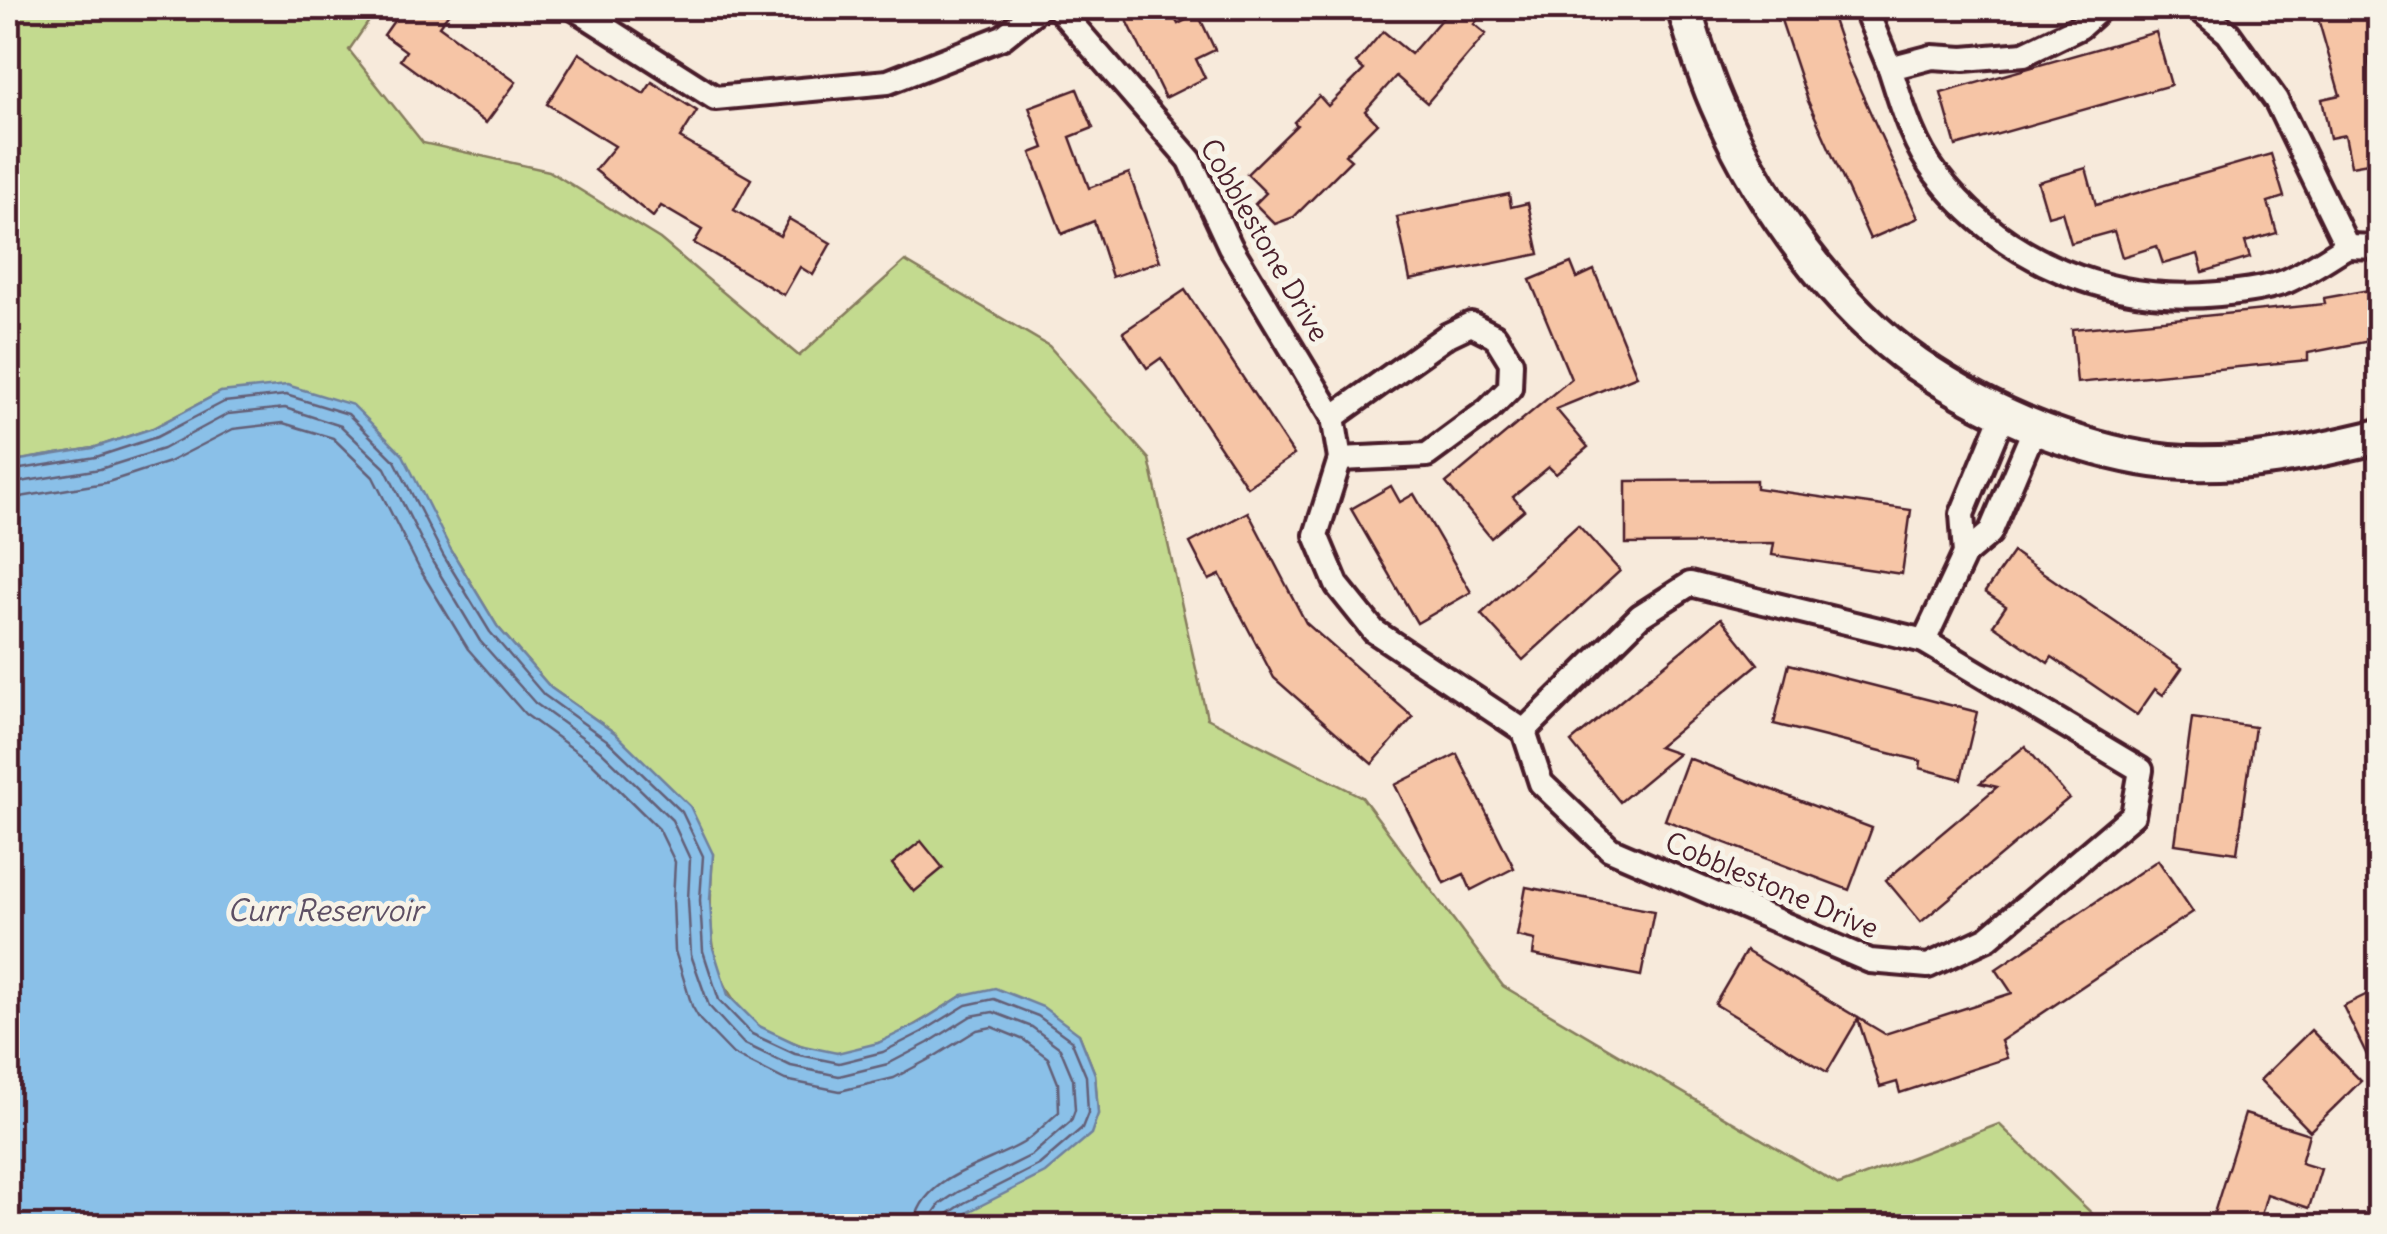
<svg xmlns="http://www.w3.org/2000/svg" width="2387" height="1234" font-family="Delius,sans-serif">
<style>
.green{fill:#c3da8f;stroke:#867c5d;stroke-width:2.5}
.water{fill:#8ac0e8;stroke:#70809c;stroke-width:2.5}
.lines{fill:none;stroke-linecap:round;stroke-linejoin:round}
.shore{stroke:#645f77;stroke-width:2.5}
.building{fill:#f6c5a6;stroke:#4a1f2b;stroke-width:2.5}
.street-casing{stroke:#4a1f2b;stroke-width:30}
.secondary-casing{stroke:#4a1f2b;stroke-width:40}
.street{stroke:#f7f3e8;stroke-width:22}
.secondary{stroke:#f7f3e8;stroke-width:32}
.labels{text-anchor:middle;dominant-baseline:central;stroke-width:10;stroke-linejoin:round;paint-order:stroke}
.street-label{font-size:28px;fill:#4a1f2b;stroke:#f7f3e8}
.water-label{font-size:30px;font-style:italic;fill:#5d4f64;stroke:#f7f3e8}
</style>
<rect width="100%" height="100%" fill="#f7eadb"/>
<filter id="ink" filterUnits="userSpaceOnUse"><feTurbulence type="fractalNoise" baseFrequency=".01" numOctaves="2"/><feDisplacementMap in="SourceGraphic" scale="20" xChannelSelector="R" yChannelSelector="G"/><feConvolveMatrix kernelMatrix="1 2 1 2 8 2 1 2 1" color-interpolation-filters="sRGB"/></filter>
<g filter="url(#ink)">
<path class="green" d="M8 8H378L349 50 423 143 549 171 660 239 799 356 905 261 1049 346 1149 459 1207 718 1362 797 1503 986 1839 1185 1999 1124 2105 1226H947L1098 1114 1095 1074 1079 1034 963 995C929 1016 878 1052 837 1053 821 1054 800 1045 785 1039 777 1035 765 1031 758 1025 704 985 709 914 713 854L615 733 551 688 497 626 451 550 221 392 153 428 93 448 8 462Z"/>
<polygon class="water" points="287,385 353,405 403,455 451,550 497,626 551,688 615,733 690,806 713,854 710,900 713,948 728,995 759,1026 799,1045 837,1053 878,1043 917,1024 963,995 995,988 1043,1007 1079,1034 1095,1074 1098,1114 1091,1134 1045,1173 968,1212 947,1226 8,1226 8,462 93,448 153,428 221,392"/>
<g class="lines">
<g class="shore">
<polyline points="8,471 96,457 157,437 224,402 286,395 348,414 395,461 443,555 490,632 544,695 608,741 682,812 703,856 700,900 703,951 719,1000 752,1034 795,1054 839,1063 883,1052 922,1032 966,1005 994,999 1038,1016 1071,1040 1086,1076 1088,1113 1082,1128 1039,1165 964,1203 948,1214 944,1219 943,1226"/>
<polyline points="8,484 100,469 163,449 228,414 285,408 341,426 385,468 432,561 480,641 535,703 600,750 672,820 690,859 688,900 691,955 709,1006 743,1043 791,1066 839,1076 888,1064 928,1043 971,1016 993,1012 1032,1027 1060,1048 1073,1079 1075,1110 1071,1121 1032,1155 958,1192 940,1204 933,1214 930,1226"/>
<path d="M8 499 105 483 169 462 233 429 283 423 333 438 373 477 419 568 468 649 525 714 591 762 659 829 675 862 673 900 675 951 692 1006 700 1020 733 1054 785 1080 840 1091 894 1078 935 1056 977 1030 992 1027 1024 1040 1048 1058 1058 1083 1059 1112C1047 1122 1036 1134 1023 1143 988 1164 917 1178 915 1226"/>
</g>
</g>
<g class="building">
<polygon points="403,8 453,8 439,26 516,82 486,123 400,60 406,51 384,35"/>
<polygon points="1121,8 1169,8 1178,24 1198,14 1215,50 1196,59 1205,78 1165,98"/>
<polygon points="1451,8 1488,8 1474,24 1486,34 1427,103 1396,76 1365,111 1377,123 1345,155 1351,160 1294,217 1275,224 1255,204 1266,193 1247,174 1297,125 1294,122 1319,96 1328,106 1364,70 1356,63 1383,31 1411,54"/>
<polygon points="1777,8 1829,8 1848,63 1918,218 1870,239 1808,101"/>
<polygon points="2315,8 2371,8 2380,38 2380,55 2368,58 2380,117 2380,161 2351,166 2345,135 2330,138 2322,99 2340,95"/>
<polygon points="2156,32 2171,85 1956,146 1941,93"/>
<polygon points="579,53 644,94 652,82 697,111 680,138 751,179 734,210 780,236 789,219 831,243 813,275 800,267 784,295 694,243 702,230 661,206 653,217 595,170 615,146 547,104"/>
<polygon points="1077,89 1093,128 1070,137 1089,188 1129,173 1160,261 1112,277 1094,221 1062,234 1031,153 1044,148 1029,107"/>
<polygon points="2271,154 2284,197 2268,202 2277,233 2245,242 2250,258 2203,272 2198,254 2163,264 2157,246 2122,257 2114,231 2071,243 2062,212 2048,216 2038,182 2086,168 2096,205"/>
<polygon points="1509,194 1511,207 1528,203 1539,254 1410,280 1397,217"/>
<polygon points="1571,263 1577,278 1594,270 1637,376 1556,409 1588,447 1556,474 1549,467 1513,497 1524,510 1491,538 1446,483 1571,379 1530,280"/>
<polygon points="2380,288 2380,339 2308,353 2308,360 2077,383 2072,329 2325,304 2324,298"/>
<polygon points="1185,290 1294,455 1247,487 1161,358 1147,368 1123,332"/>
<polygon points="1756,480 1756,488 1911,510 1902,574 1772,555 1774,543 1626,544 1626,481"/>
<polygon points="1391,486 1400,502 1414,494 1471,592 1417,623 1351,509"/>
<polygon points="1248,512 1306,623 1413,717 1372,764 1274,678 1220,575 1209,580 1190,543"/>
<polygon points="1578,525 1620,571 1523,660 1481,614"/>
<polygon points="2013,552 2182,668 2163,695 2155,689 2137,715 2052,657 2048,663 1993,625 2006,606 1985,592"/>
<polygon points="1721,618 1758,664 1658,747 1678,754 1620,802 1571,742"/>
<polygon points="1789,664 1977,712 1961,779 1920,768 1921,761 1774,724"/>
<polygon points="2192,718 2255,727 2237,853 2175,844"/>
<polygon points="2025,746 2069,798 1921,922 1886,880 1997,787 1980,783"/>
<polygon points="1457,754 1514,868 1471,890 1464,874 1444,883 1395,785"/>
<polygon points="1688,758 1872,828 1849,890 1665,820"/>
<polygon points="921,841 943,868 914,892 892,864"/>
<polygon points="2158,860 2193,912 2001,1041 2007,1058 1900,1093 1897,1082 1880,1087 1858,1019 1827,1072 1715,1004 1746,951 1885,1034 2012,993 1996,969"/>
<polygon points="1526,887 1654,911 1641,976 1533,955 1535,940 1517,936"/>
<polygon points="2380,988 2380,1082 2343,1006"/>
<polygon points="2311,1030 2361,1081 2310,1131 2260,1080"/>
<polygon points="2245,1114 2309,1134 2301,1163 2321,1169 2309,1208 2267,1194 2258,1226 2210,1226"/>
</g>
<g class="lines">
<g class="street-casing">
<g id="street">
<polyline points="574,8 715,98 888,82 1003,37 1039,8"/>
<polyline points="1058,8 1190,160 1230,246 1333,417 1340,459 1316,535 1337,585 1374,631 1524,731 1541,783 1610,849 1870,961 1928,966 1988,938 2133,815 2141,770 1924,641 1690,584 1640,616 1524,731"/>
<polyline points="1865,8 1890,68"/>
<path d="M2101 8 2080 27 2024 54 1964 59 1932 57 1890 68C1902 105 1912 143 1936 174 2003 262 2110 305 2219 294 2241 292 2267 289 2287 281 2307 272 2327 258 2347 246"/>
<polyline points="2198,8 2228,33 2276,100 2347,246"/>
<polyline points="2347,246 2380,247"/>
<polyline points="1333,417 1448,335 1471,324 1495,336 1511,362 1510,388 1488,410 1427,455 1340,459"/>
<polyline points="1965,554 1962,514 2003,415"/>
<polyline points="1924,641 1965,554 1990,533 2035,427"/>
</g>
</g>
<g class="secondary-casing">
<path id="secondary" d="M1684 8C1695 44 1706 81 1722 115 1761 204 1837 308 1917 364 1956 391 2000 414 2044 431 2085 446 2126 458 2169 462 2243 468 2309 453 2380 436"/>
</g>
<use href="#street" class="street"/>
<use href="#secondary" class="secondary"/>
</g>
</g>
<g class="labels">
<g class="street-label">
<text transform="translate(1265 240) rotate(60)">Cobblestone Drive</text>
<text transform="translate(1772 885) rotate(23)">Cobblestone Drive</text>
</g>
<g class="water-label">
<text x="325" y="910">Curr Reservoir</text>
</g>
</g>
<rect width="2387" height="1234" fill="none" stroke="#f7f3e8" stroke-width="40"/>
<rect x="20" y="20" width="2347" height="1194" fill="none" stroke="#4a1f2b" stroke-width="4" filter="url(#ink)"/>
</svg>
